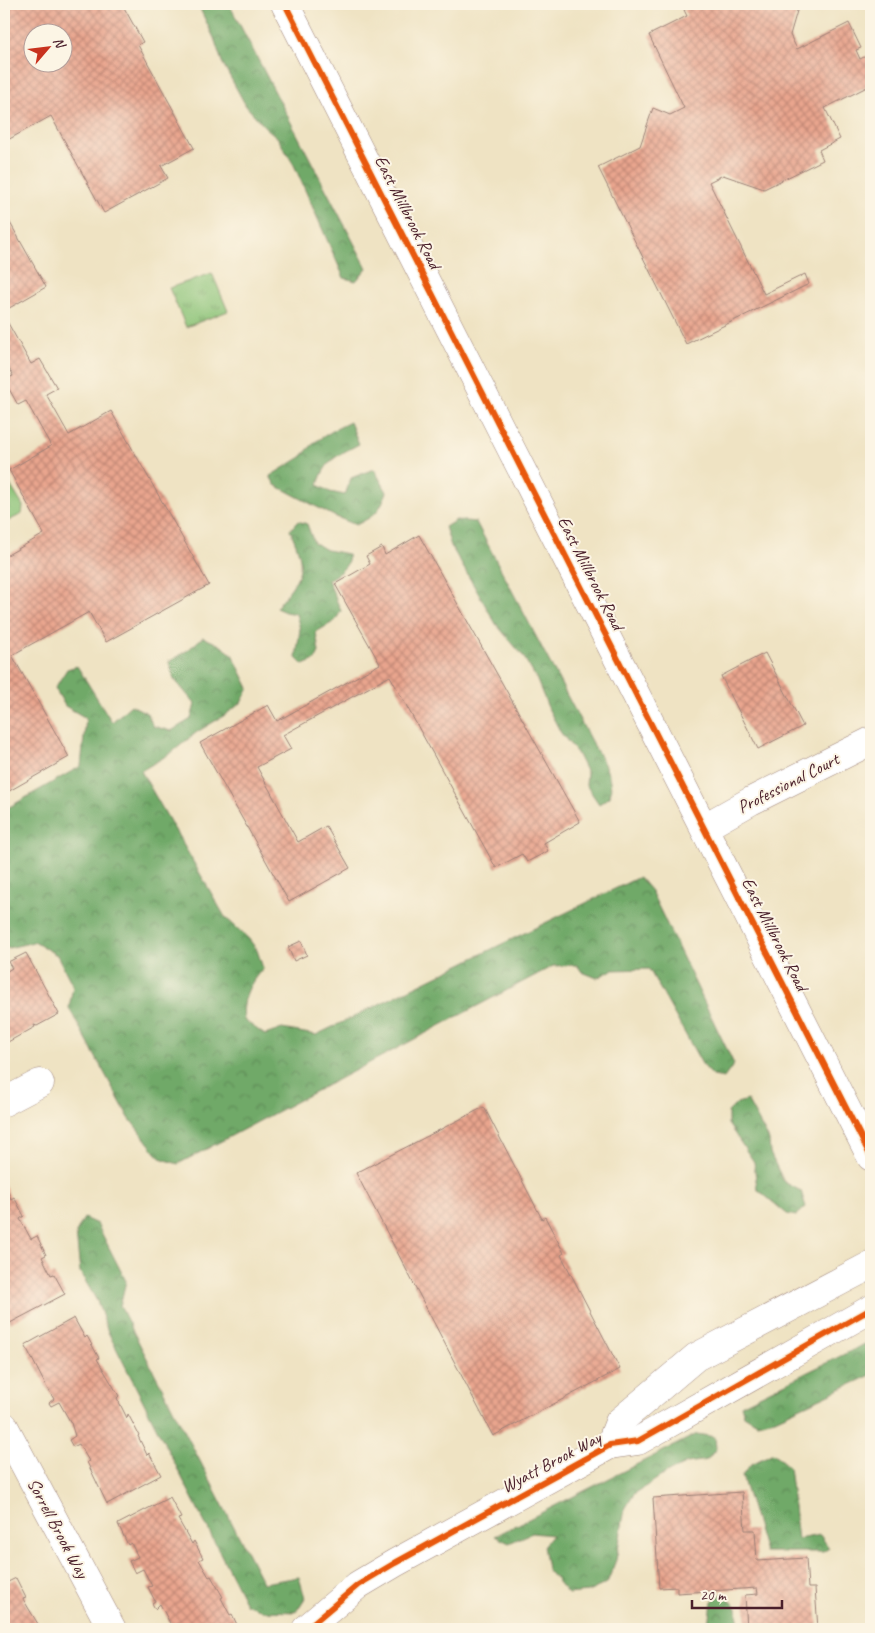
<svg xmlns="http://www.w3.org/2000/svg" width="875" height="1633" font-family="Caveat,sans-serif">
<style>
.forest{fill:url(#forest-crowns);stroke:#5d644a}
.park{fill:url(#park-tufts);stroke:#6a7151}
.building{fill:url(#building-cross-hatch);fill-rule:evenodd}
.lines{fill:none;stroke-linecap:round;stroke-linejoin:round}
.minor-casing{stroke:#9c8177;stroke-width:29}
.primary-casing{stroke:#9c8177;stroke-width:29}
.minor{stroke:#fff;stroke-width:28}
.primary{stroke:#fff;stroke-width:28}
.cycleway-casing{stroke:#fcf5e5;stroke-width:9}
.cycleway{stroke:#e8590c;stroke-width:6}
.labels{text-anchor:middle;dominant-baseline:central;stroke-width:4;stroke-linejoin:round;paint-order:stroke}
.street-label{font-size:18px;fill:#4a1f2b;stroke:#fcf5e5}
</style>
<defs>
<pattern id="forest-crowns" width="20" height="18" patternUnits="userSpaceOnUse" patternTransform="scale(1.25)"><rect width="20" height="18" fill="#70a968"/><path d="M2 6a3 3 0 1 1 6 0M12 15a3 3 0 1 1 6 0" fill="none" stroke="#5e8956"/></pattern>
<pattern id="park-tufts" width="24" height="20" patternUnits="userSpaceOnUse" patternTransform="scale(1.25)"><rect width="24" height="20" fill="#8bc377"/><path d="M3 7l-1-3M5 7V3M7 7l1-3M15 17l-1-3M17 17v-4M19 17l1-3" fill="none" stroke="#749e62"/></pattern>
<pattern id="building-cross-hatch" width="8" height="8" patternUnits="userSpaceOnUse" patternTransform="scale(1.25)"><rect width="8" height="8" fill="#e9a58e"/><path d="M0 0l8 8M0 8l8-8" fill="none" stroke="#bf8674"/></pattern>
</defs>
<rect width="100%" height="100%" fill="#fcf5e5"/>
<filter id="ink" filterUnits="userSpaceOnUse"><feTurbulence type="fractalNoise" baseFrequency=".02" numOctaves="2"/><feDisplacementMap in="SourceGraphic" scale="10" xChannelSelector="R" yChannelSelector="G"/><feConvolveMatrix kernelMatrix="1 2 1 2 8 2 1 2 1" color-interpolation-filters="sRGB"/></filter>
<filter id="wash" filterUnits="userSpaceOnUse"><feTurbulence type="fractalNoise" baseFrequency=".0096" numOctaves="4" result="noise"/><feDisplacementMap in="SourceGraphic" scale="20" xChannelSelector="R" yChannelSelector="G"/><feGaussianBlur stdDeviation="1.12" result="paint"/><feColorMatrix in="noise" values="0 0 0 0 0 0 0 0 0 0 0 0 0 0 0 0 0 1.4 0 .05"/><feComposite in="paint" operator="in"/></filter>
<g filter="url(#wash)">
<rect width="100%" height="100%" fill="#efe3c3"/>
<g class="forest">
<polygon points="200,4 229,4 367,268 356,281 344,278 294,165 277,137 265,127 246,106 222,62 214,38 201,11"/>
<path d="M350 422 359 444C337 456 326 459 318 485L330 492 345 495 351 478 374 469 387 492C379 512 376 515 356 525L334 516 275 485 270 476 301 457 315 442 334 430Z"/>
<path d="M456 520 476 522 592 743C602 760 614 777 610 797L599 804 586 785 587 773 577 753 561 733 549 710 536 678 523 656 496 624 451 546 445 527Z"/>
<path d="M298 521 307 524 314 543 327 550 348 554C351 567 338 573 328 580L341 611 335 621 316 632 319 652 315 660 303 665 296 658 300 629 296 614 285 612 276 608C302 574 308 570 290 530Z"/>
<path d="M203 637 220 645 232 654 249 688 241 703 225 715 197 732 171 753 141 771 225 917 249 939 257 950 263 968C250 983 241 999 244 1020L265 1035 282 1029 316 1035 639 877 651 891 734 1064 724 1078 713 1076 702 1064 649 969 612 970 597 978 582 972 577 965 553 966 178 1164 160 1158 129 1118 69 1008 73 986 57 955 34 942 4 949V810L81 766 86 718 65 706 55 688 67 669 77 666 112 722 131 705 147 713 153 726 171 731 191 719 195 704 174 679 169 662 188 650Z"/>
<polygon points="747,1100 769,1140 770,1153 784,1182 801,1191 806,1207 796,1216 787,1214 757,1189 754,1162 728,1124 728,1112 737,1103"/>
<polygon points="84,1218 97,1224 126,1281 120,1306 263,1583 299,1577 305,1598 296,1612 264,1611 246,1604 108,1332 97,1301 80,1272 76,1233"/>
<polygon points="867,1343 871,1343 871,1375 775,1419 757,1423 744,1415 741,1405"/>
<polygon points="697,1434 715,1437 716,1449 707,1460 687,1463 666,1473 634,1494 625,1509 616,1560 607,1583 588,1592 568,1594 547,1569 543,1546 552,1535 532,1533 509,1543 495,1536"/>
<polygon points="773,1453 789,1467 798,1539 820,1535 829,1548 823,1552 765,1552 742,1476 750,1465"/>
<polygon points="724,1593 737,1608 739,1629 703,1629 710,1617 712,1601"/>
</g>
<g class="park">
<polygon points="212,273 228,311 186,327 169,288"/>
<polygon points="4,479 7,480 23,506 22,514 4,523"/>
</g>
<g id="blocks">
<g class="building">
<path d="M4 4H111L113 6 122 4 143 42 138 45 194 148 161 166 168 178 104 213 51 116 4 142ZM32 32H62V62H32Z"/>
<polygon points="696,4 698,7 704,4 799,4 790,35 797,49 849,23 861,48 856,50 860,59 866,56 871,68 871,85 825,108 840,139 819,150 823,160 764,189 723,175 709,182 764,294 805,274 809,284 686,344 598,167 640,146 653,108 670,115 684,108 649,35 687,16 684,10"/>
<polygon points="4,212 46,287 4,311"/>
<polygon points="4,316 31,364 40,359 57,388 46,394 69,435 111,411 209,585 106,642 89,612 12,655 69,757 4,794 4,557 44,534 9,470 51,446 26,401 18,405 4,380 13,376 4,360"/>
<polygon points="419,535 580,822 544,843 548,851 527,862 522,854 496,868 390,676 283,735 291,749 257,767 298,842 326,826 350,868 289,902 200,743 268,705 277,721 380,664 335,584 370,564 366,556 382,547 385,555"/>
<polygon points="765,653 803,726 758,749 721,676"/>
<polygon points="301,941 307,955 294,961 288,947"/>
<polygon points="26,953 59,1014 37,1026 34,1025 35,1027 6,1043 4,1041 4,973 12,968 8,962"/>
<polygon points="484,1107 542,1219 545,1217 564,1253 561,1255 620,1369 493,1436 356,1173"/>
<polygon points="4,1184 11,1199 14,1197 24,1216 20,1219 31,1239 37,1236 46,1255 42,1257 51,1275 54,1274 65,1294 10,1323 4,1308"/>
<polygon points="74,1318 85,1338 87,1336 99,1358 97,1359 119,1396 117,1398 127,1418 128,1414 139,1435 138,1436 147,1455 149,1453 161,1475 107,1504 87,1462 89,1461 79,1444 73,1447 69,1440 75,1436 71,1423 59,1402 51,1406 49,1403 54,1399 47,1388 25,1345"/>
<polygon points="742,1492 745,1530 755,1530 757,1561 806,1558 808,1588 815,1588 818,1629 747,1629 745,1595 758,1594 757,1588 677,1593 677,1587 659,1588 653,1498"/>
<polygon points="170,1497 181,1518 178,1519 192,1544 194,1541 203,1558 199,1560 209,1577 211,1576 223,1597 221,1598 230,1615 232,1614 239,1629 173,1629 160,1604 155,1609 152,1603 155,1601 148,1587 152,1586 143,1569 135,1573 129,1561 138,1557 131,1543 128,1545 118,1524"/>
<polygon points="16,1578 26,1598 23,1599 41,1629 4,1629 4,1584"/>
<polygon points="642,1626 643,1629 617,1629 617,1628"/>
</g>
</g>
</g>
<g filter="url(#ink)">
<use href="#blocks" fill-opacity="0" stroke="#9c8177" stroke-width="1"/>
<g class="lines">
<g class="minor-casing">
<g id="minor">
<polyline points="705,827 751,801 871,741"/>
<polyline points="4,1102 40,1083"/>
<polyline points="4,1426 112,1629"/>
<polyline points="610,1445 619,1422 696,1357 871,1265"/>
<polyline points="306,1629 358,1585 395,1563 610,1445 638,1441 871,1309"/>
</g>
</g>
<g class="primary-casing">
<polyline id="primary" points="285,4 871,1157"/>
</g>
<use href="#minor" class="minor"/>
<use href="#primary" class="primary"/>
<g class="cycleway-casing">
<g id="cycleway">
<polyline points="285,4 871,1157"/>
<polyline points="306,1629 358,1585 395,1563 610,1445 638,1441 871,1309"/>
</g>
</g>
<use href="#cycleway" class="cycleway"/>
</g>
</g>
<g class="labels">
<g class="street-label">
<text transform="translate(408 212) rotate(63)">East Millbrook Road</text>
<text transform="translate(591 573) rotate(63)">East Millbrook Road</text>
<text transform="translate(788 783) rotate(-27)">Professional Court</text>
<text transform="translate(775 934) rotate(63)">East Millbrook Road</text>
<text transform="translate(551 1462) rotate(-28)">Wyatt Brook Way</text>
<text transform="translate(58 1528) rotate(62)">Sorrell Brook Way</text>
</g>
</g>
<rect width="875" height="1633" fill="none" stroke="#fcf5e5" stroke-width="20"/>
<g transform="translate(48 48) rotate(62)"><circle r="24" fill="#fcf5e5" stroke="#b59f9b"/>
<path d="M0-4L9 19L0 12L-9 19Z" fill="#c8321e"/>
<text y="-8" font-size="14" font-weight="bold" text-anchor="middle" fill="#4a1f2b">N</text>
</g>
<path d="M692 1600v8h90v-8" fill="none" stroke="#4a1f2b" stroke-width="2.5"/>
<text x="700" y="1600" font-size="15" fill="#4a1f2b" stroke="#fcf5e5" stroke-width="4" paint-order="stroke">20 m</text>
</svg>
